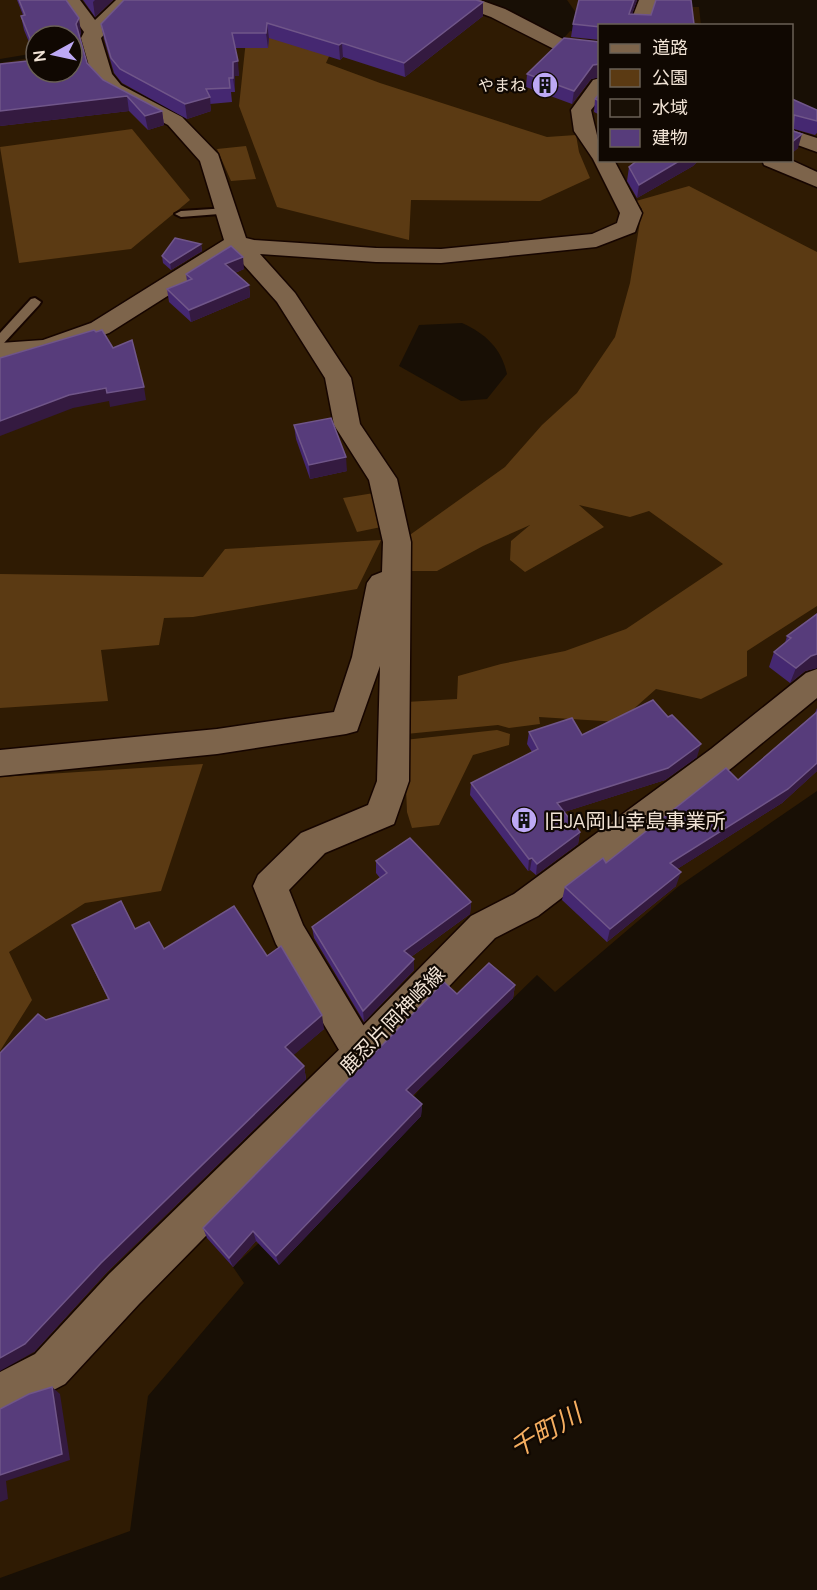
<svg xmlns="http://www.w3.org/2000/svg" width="817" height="1590" font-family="Manrope,'Noto Sans JP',sans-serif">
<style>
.green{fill:#5b3a13}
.water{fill:#180f05}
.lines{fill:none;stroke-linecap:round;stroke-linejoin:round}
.stream{fill:#180f05;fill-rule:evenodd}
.service-casing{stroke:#160500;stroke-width:4}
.minor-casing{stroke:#160500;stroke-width:3}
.secondary-casing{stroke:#160500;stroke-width:3}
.service{fill:#7d644b;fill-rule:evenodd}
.minor{fill:#7d644b;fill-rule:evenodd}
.secondary{fill:#7d644b;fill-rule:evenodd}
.wall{fill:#452871}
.shaded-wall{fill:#341a40}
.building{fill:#573c7b;stroke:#705689;stroke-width:1.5}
.labels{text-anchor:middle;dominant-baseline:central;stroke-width:4.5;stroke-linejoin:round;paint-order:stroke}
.far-poi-label{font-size:16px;fill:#f1e3d5;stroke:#100802;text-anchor:end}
.poi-label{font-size:20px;fill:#f1e3d5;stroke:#100802;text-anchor:start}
.street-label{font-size:20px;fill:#f1e3d5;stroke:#100802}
.near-water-label{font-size:26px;font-style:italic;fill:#f6ae60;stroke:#100802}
</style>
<rect width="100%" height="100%" fill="#2f1b03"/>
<g class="green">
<polygon points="342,28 326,63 380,83 547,137 576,135 579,152 590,178 540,201 411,200 409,240 277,207 239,106 246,40"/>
<polygon points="132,129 190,200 131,249 19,263 0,147"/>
<polygon points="246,146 256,179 231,181 217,149"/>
<polygon points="689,186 817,252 817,606 747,651 747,676 701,699 656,689 619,722 539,717 540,724 509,728 498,725 406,734 406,702 457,699 458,676 501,664 565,651 626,629 723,564 649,511 630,517 579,505 604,527 525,572 510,560 511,541 530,525 483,546 437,571 409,571 407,537 505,467 542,425 577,393 615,337 630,283 642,209 636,201"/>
<polygon points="374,493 386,526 357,532 343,498"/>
<polygon points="381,540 357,589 193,617 164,618 159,645 101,650 108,701 0,708 0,574 203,577 225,549"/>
<polygon points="497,730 510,734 509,745 473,755 439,825 412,828 407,812 404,740"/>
<polygon points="203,764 161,891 85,903 9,952 32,1000 0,1051 0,777"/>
</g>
<g class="water">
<polygon points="480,0 567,0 591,34 570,31 563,39 506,9"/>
<polygon points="690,0 817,0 817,121 792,110 792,26 701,25 699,7 688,7"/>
<path d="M462 323C486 334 501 348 507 374L487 399 461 401 399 366 419 325Z"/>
<polygon points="817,791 817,1590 0,1590 0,1578 130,1531 148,1396 244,1283 233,1267 408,1104 420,1089 537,975 555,992 679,886"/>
</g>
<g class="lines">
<g class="stream">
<polygon points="93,23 96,25 95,26 72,43 72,38"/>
<polygon points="36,53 36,57 0,63 0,59"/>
</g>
<g class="service-casing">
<g id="service">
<polygon points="228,208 234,211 232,213 181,217 175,214 181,211"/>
<polygon points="35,298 41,302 39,305 4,343 0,344 0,333 31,299"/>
</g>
</g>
<g class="minor-casing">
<g id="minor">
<path d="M61 0H80L95 20 116 0H136L101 38 112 74 121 85 182 117 218 154 246 238 254 240 376 248 441 249 592 234 617 223 620 213 593 159 574 131 571 110 593 80 600 78V99L591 110C595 129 600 141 600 160H614L642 213 635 232 596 247 441 263 376 262 260 254 295 293 351 378 360 424 397 479 411 542 409 781 394 824 325 853 289 890 303 925 380 1053 374 1065 361 1071 348 1065 276 944 253 886 258 875 301 833 368 805 377 781 380 666 357 731 346 734 217 754 0 776V750L217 729 334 712 352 657 367 583 372 576 382 572 383 542 369 480 334 425 325 378 277 302 234 254 109 333 46 356 0 359V343L43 340 91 323 224 240 200 161 168 125 107 93 92 76 81 38 84 32Z"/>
<polygon points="454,0 480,0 505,9 563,39 600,42 600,54 552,48 491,17 456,4"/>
<polygon points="762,160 791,160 817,172 817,187 764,165"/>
</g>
</g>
<g class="secondary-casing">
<g id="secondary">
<polygon points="639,0 657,0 648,26 629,26"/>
<polygon points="792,130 817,138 817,152 792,143"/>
<polygon points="817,669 817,698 733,767 538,916 495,938 374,1065 139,1304 65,1384 0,1418 0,1372 35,1354 109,1274 348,1041 471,916 514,894 711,749 806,673"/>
</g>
</g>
<use href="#service" class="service"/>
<use href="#minor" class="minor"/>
<use href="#secondary" class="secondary"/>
</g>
<g class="wall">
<polygon points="17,0 66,0 81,32 80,37 87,63 103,80 162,111 164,125 148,130 129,111 0,126 0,64 72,72 36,36 36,59 24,30 21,16 23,15"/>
<polygon points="83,0 113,0 95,17"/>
<polygon points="579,0 637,0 632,14 694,24 600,26 600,40 571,37 573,24"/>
<polygon points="483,16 405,77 343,57 340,60 269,38 268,48 235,48 239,76 235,76 235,92 231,92 232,102 210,104 211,111 187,119 122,83 114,73 104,39 101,24"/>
<polygon points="600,42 600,77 591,79 572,104 526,87 527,74"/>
<polygon points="600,93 600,115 594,112 595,99"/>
<polygon points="792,99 817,110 817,133 815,135 794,129 798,148 792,153"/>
<polygon points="638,160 699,160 693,166 637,198 627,181 629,167"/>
<polygon points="201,244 202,251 171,270 163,263 162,256"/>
<polygon points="244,269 235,273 249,285 250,297 191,322 169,302 167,289 187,281 186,274"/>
<polygon points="294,425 347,471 310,479 296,439"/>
<polygon points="817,614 817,668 805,671 790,683 769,667 774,652 785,643 787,636"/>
<polygon points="817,708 817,771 782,803 677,869 676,886 607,942 562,900 565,887 606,863 738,780 815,713"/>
<polygon points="529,732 582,735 697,757 665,780 564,812 580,832 578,844 536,875 530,870 528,871 470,795 471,783 532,752 527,744"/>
<polygon points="376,861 471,902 470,914 411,957 414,959 414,970 364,1022 314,938 312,927 380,878 376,873"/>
<polygon points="72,925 135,929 164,949 267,956 324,1029 293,1055 304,1066 306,1079 107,1272 34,1352 46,1020 108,999"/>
<polygon points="515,985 513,998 412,1096 422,1104 421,1116 279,1265 256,1241 233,1267 207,1238 203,1228 457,994"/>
</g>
<g class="shaded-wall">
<polygon points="95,0 113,0 95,17 93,2"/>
<polygon points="634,0 637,0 628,26 629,14"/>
<polygon points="483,2 483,16 405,77 404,63"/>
<polygon points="79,18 81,32 79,39 76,24"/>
<polygon points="267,23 269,38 268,48 266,33"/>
<polygon points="342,43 343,57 340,60 339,45"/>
<polygon points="238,61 239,76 235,76 235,92 233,78 233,62"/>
<polygon points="600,64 600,77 591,79 572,104 574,91 593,65"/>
<polygon points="127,96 129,111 0,126 0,111"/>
<polygon points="210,97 211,111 187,119 185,104"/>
<polygon points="162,111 164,125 148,130 145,116"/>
<polygon points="802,134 798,148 792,153 792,142"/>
<polygon points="681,160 699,160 693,166 637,198 639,185"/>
<polygon points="201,244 202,251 171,270 170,263"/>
<polygon points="243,257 244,269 227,276 225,264"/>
<polygon points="249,285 250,297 191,322 189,310"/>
<polygon points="144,387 146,400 110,407 109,401 73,408 0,436 0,421 69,395 106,388"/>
<polygon points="346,457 347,471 310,479 309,465"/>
<polygon points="817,654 817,668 805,671 790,683 796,668 811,656"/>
<polygon points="701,744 697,757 665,780 555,815 557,803"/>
<polygon points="817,763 817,771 782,803 666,876 670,863"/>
<polygon points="580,832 578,844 536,875 537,864"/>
<polygon points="532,858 530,870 528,871 529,859"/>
<polygon points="681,872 676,886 607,942 610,929"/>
<polygon points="471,902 470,914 404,962 404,951"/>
<polygon points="414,959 414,970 364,1022 363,1011"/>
<polygon points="515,985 513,998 406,1102 406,1090"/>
<polygon points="322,1015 324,1029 288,1060 285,1047"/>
<polygon points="304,1066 306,1079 107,1272 34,1352 0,1371 0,1358 101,1263"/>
<polygon points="422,1104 421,1116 279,1265 276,1256"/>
<polygon points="253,1231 256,1241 233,1267 229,1258"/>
<polygon points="52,1387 60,1394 70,1460 6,1481 8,1499 0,1502 0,1475"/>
</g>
<g class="building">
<polygon points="19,0 66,0 79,18 76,24 87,63 103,80 162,111 145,116 127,96 0,111 0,64 36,60 36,72 72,72 72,36 36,36 36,53 21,16 25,15"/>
<polygon points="124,0 476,0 483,2 404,63 342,43 339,45 267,23 266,33 232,33 238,61 233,62 233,78 229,78 230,88 206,89 210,97 185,104 120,69 111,58 101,24"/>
<polygon points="579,0 634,0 629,14 651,15 656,0 691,0 694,24 700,25 700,26 600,26 600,27 573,24"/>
<polygon points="564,38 600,42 600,64 593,65 574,91 527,74"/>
<polygon points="600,93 600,101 595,99"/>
<polygon points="792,99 817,110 817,121 794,115 793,131 802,134 792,142"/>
<polygon points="638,160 681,160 639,185 629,167"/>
<polygon points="175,238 201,244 170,263 162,256"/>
<polygon points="231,246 243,257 225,264 249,285 189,310 167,289 192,279 186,274"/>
<polygon points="94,330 96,332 102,330 113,348 132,340 144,387 107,393 106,388 69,395 0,421 0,358"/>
<polygon points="331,418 346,457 309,465 294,425"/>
<polygon points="817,614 817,654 811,656 796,668 774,652 791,638 787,636"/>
<polygon points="653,700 668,717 672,715 701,744 668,768 557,803 580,832 537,864 532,858 529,859 471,783 538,749 529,732 572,718 582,735"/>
<polygon points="817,712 817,763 788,789 670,863 681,872 610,929 565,887 603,858 606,863 726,768 738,780"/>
<polygon points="410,838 471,902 404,951 414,959 363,1011 312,927 387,873 376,861"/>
<polygon points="121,901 135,929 149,922 164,949 234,906 267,956 281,946 322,1015 285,1047 304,1066 101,1263 25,1344 0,1358 0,1053 38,1014 46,1020 109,999 72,925"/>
<polygon points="489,963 515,985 406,1090 422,1104 276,1256 253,1231 229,1258 203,1228 444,982 457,994"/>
<polygon points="52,1387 62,1454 0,1475 0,1409 29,1394"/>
</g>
<defs>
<g id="building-disc" transform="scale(1.35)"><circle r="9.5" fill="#bda9f5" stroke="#100802"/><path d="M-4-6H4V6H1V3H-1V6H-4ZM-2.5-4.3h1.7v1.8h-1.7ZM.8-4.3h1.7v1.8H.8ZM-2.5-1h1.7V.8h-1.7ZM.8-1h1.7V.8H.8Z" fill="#111"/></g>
</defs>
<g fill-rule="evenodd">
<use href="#building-disc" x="545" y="85"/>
<use href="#building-disc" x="524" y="820"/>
</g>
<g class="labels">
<g class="far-poi-label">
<text x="526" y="85">やまね</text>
</g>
<g class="poi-label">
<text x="544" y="820">旧JA岡山幸島事業所</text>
</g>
<g class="street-label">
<text transform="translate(392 1020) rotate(-46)">鹿忍片岡神崎線</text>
</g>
<g class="near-water-label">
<text transform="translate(545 1430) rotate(-30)">千町川</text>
</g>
</g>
<rect x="598" y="24" width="195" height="138" fill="#100802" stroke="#6a6056" stroke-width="1.5"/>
<rect x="610" y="44" width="30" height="9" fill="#7d644b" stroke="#6a6056" stroke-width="1.5"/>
<text x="652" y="54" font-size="18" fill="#f1e3d5">道路</text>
<rect x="610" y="69" width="30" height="18" fill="#5b3a13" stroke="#6a6056" stroke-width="1.5"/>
<text x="652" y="84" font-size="18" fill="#f1e3d5">公園</text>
<rect x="610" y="99" width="30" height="18" fill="#180f05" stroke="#6a6056" stroke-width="1.5"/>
<text x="652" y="114" font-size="18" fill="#f1e3d5">水域</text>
<rect x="610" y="129" width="30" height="18" fill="#573c7b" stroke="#6a6056" stroke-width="1.5"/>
<text x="652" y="144" font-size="18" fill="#f1e3d5">建物</text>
<g transform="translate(54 54) rotate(262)"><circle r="28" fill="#100802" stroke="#6a6056" stroke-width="1.5"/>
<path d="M0-4.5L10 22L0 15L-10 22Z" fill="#bda9f5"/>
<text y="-9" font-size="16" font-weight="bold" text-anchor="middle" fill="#f1e3d5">N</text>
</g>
</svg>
